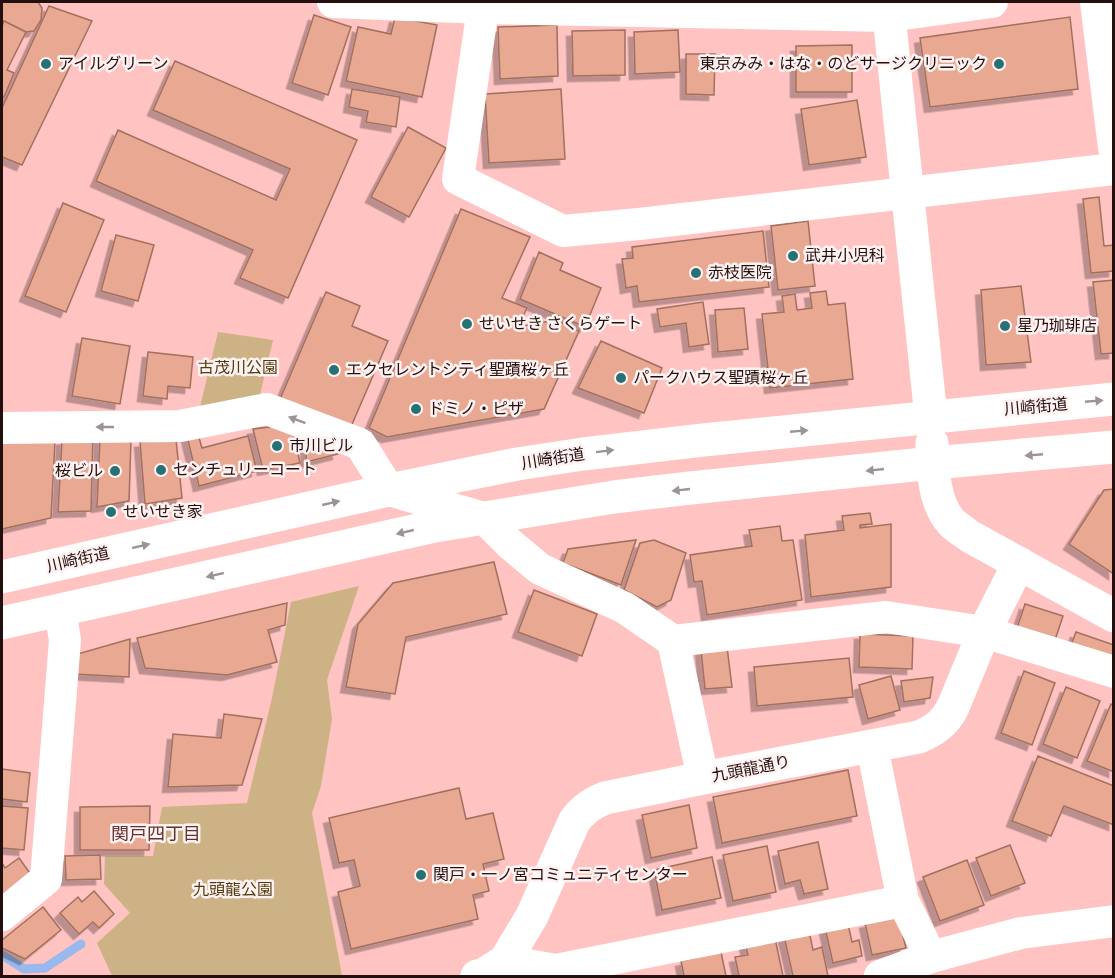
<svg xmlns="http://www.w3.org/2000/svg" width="1115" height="978" font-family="'Source Sans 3','Noto Sans JP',sans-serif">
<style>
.green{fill:#cdb285}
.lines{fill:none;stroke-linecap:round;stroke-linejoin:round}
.stream{stroke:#99b8ed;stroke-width:9}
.building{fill:#e9a891;stroke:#a2705f;stroke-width:1.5;filter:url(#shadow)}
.minor{stroke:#fff;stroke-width:32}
.tertiary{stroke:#fff;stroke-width:33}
.primary{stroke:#fff;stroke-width:33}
.oneway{fill:#9c9393}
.poi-dot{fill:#267175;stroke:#fff2f1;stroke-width:2}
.labels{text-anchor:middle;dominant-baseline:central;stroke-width:5;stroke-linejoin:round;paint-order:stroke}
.poi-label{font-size:16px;fill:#240f0f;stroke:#fff2f1;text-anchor:start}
.park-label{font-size:16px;fill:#513a0c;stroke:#fff2f1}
.street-label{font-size:16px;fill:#240f0f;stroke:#fff2f1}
.neighbourhood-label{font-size:18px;fill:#613232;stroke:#fff2f1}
</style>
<defs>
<filter id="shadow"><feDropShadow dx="-5.5" dy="5.5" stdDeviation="0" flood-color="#0004"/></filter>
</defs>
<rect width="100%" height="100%" fill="#ffc3c1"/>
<g class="green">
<polygon points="218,332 273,340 259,399 200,407"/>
<polygon points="359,586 327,680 332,719 321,786 312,813 342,976 112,976 97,943 130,913 104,884 105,856 153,856 162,807 247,803 272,698 291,602"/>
</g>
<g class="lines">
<polyline class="stream" points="2,955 24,969 45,968 81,944"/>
</g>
<g class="building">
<polygon points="2,2 38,2 42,8 41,20 34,31 26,32 4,21 2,26"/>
<polygon points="49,6 92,21 22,165 2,157 2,108"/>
<polygon points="314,15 351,27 328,95 292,83"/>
<polygon points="395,17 437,25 422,97 346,81 358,27 391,34"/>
<polygon points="1070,17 1078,89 930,107 920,38"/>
<polygon points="4,21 26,32 7,70 14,73 4,97 2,96 2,26"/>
<polygon points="557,25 558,76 500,79 498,27"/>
<polygon points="625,30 625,75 573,76 572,31"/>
<polygon points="678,30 680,72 635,74 634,32"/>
<polygon points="852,45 852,92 796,92 796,46"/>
<polygon points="686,54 715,54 714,95 686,94"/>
<polygon points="175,61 357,140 288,298 240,278 253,250 96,181 118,130 276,200 290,169 153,110"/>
<polygon points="352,89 400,97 396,127 366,122 368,111 349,107"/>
<polygon points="561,89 565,159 489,163 485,94"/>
<polygon points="857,100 866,157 809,165 801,109"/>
<polygon points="408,127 446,148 409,217 371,197"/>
<polygon points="1099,197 1104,246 1114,245 1114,271 1091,273 1083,199"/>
<polygon points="63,203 104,220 66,312 25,296"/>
<polygon points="461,209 530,237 502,298 527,308 518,327 555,320 579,331 544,409 387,437 369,428"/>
<polygon points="808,221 815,286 778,290 771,226"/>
<polygon points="763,231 769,287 639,302 637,286 626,288 622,259 633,258 632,247"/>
<polygon points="116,235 154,245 138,301 101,291"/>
<polygon points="539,252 563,263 560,270 601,288 585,327 520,299"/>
<polygon points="1114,280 1114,353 1101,354 1093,282"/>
<polygon points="1021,286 1031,362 986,365 981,290"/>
<polygon points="826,291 828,305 845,303 853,379 770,388 762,314 784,312 782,296 795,294 797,310 812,308 810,293"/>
<polygon points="326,292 360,306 352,326 388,341 350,429 280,399"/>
<polygon points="703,302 709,344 689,347 686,323 660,327 657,309"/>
<polygon points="744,308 748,349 718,352 715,310"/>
<polygon points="82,338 130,346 120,404 72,396"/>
<polygon points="601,341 662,368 644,413 578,388"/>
<polygon points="148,352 193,357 190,388 168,386 167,399 143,396"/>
<polygon points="277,426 293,430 300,463 263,470 253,429"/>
<polygon points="198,434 202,448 248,436 257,471 199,486 187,436"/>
<polygon points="93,436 91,511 58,512 62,440"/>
<polygon points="307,436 337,446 338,454 306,462"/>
<polygon points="2,438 55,441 51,518 2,529"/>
<polygon points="100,438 131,440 129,501 97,507"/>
<polygon points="176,439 182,498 145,504 140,442"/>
<polygon points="1114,489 1114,574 1069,544 1104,490"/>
<polygon points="870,513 872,524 860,525 860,528 891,524 891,587 811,597 805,535 844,530 842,516"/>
<polygon points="780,526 782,541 793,540 802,600 707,615 702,581 694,582 690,555 752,546 749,530"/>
<polygon points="636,540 621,585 563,563 568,549"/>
<polygon points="654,540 686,553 671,600 657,607 624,590 640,543"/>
<polygon points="494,562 507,614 406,637 395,694 346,687 358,624 393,583"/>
<polygon points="534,590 597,614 582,656 518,632"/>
<polygon points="287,603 285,625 268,630 277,662 227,675 145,668 137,638"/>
<polygon points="1025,604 1063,616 1053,646 1015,634"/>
<polygon points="1076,632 1114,645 1114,667 1068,653"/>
<polygon points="860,634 913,636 912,669 859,667"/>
<polygon points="130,639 129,677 73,674 74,655"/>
<polygon points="727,647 732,687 705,689 701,650"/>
<polygon points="849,658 853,697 757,706 754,667"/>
<polygon points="1024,671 1055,683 1032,745 1001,733"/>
<polygon points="891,676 900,710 868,719 859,685"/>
<polygon points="933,677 930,698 904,702 901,681"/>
<polygon points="1066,687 1100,701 1077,758 1043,744"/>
<polygon points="1111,704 1114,706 1114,772 1087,761"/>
<polygon points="224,714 262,719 242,785 168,787 173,734 221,738"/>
<polygon points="1038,756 1114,786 1114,825 1064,806 1051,836 1012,821"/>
<polygon points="2,769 30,773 27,802 2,799"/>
<polygon points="848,770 857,816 722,843 713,797"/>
<polygon points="459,788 466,819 493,813 504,859 483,864 489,891 473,895 478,919 351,949 338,892 360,886 354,860 339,863 329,818"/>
<polygon points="689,805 697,848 651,858 642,815"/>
<polygon points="2,806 28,808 24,850 2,848"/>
<polygon points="150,806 149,850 80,850 80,807"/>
<polygon points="818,842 828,889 804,894 800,880 785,884 778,851"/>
<polygon points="1010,845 1025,883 991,896 976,858"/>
<polygon points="767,846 776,892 733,901 723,855"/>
<polygon points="100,855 101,879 66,880 65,856"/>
<polygon points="712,857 721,898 662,910 654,870"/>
<polygon points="19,858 32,876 2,898 2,863 5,868"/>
<polygon points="967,860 984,905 940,921 923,877"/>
<polygon points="94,891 114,914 99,928 93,922 79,934 60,913 78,897 82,902"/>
<polygon points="43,907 61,930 25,959 2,948 2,940"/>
<polygon points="898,916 906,948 872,955 865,923"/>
<polygon points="848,924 852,942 859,940 862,956 833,963 825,928"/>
<polygon points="809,931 813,950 822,947 828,976 793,976 784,936"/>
<polygon points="775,938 783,976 739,976 735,957 748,955 745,944"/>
<polygon points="721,952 726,976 684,976 681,961"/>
</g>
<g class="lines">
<g class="minor">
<polyline points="333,2 483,8 889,16 992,2"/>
<polyline points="1096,2 1114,148"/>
<polyline points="483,8 458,179 563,231 639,224 1114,169"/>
<polyline points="2,428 180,426 267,409 360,444 389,490 484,518 510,544 540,569 625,608 673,641 703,778"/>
<polyline points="673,641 886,617 984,632 1114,672"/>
<polyline points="872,746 903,901 931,957"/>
<polyline points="2,915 46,879 65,640 60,610"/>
<polyline points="505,961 556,970 903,901"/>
<polyline points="880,976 931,957 1021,933 1114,921"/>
</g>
<g class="tertiary">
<polyline points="889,16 931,417"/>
<path d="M477 976 483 975 505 961 532 916 574 822C582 810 591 804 605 798L703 778 919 737C935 730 945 723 953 707L984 632 1019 563"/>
</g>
<g class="primary">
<path d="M932 443C933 469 933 502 952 523 958 528 965 533 971 537L1114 616"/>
<polyline points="2,577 389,490 517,464 583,454 703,440 1114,399"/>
<polyline points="2,623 435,526 614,497 681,489 933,463 1114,447"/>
</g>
</g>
<defs><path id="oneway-solid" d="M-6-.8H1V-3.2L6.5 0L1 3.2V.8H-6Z" transform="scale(1.5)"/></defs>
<g class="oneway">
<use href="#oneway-solid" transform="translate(1094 401) rotate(-5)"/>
<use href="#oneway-solid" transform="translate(297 420) rotate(-159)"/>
<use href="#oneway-solid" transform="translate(105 427) rotate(180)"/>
<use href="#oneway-solid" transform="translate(799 431) rotate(-5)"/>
<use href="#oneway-solid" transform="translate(605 451) rotate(-7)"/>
<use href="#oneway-solid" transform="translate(1034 455) rotate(175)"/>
<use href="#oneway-solid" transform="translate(875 470) rotate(174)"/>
<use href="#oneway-solid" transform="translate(681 490) rotate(174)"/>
<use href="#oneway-solid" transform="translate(331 503) rotate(-13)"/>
<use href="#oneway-solid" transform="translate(405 532) rotate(167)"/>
<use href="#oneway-solid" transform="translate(141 546) rotate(-13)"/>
<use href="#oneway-solid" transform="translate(215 575) rotate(167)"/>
</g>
<g class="poi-dot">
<circle cx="46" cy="64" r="6"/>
<circle cx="999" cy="64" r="6"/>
<circle cx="793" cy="256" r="6"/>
<circle cx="696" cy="273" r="6"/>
<circle cx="467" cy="324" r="6"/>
<circle cx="1005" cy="326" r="6"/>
<circle cx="334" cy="370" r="6"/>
<circle cx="621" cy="378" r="6"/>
<circle cx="416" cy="409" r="6"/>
<circle cx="277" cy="446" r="6"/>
<circle cx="161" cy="470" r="6"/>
<circle cx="115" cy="471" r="6"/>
<circle cx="111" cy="512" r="6"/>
<circle cx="421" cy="875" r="6"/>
</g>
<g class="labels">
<g class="poi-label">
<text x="58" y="64">アイルグリーン</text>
<text x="987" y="64" text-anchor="end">東京みみ・はな・のどサージクリニック</text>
<text x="805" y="256">武井小児科</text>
<text x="708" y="273">赤枝医院</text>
<text x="479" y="324">せいせき さくらゲート</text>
<text x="1017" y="326">星乃珈琲店</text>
<text x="346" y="370">エクセレントシティ聖蹟桜ヶ丘</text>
<text x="633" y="378">パークハウス聖蹟桜ヶ丘</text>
<text x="428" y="409">ドミノ・ピザ</text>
<text x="289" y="446">市川ビル</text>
<text x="173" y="470">センチュリーコート</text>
<text x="103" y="471" text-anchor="end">桜ビル</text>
<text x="123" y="512">せいせき家</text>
<text x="433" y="875">関戸・一ノ宮コミュニティセンター</text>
</g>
<g class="park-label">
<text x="238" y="368">古茂川公園</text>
<text x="233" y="890">九頭龍公園</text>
</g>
<g class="street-label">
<text transform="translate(1036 407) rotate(-5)">川崎街道</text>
<text transform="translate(553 459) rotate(-9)">川崎街道</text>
<text transform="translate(78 560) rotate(-13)">川崎街道</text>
<text transform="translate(751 769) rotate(-11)">九頭龍通り</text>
</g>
<g class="neighbourhood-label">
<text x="156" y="834">関戸四丁目</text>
</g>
</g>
<rect width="1115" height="978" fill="none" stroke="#240f0f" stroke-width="6"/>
</svg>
